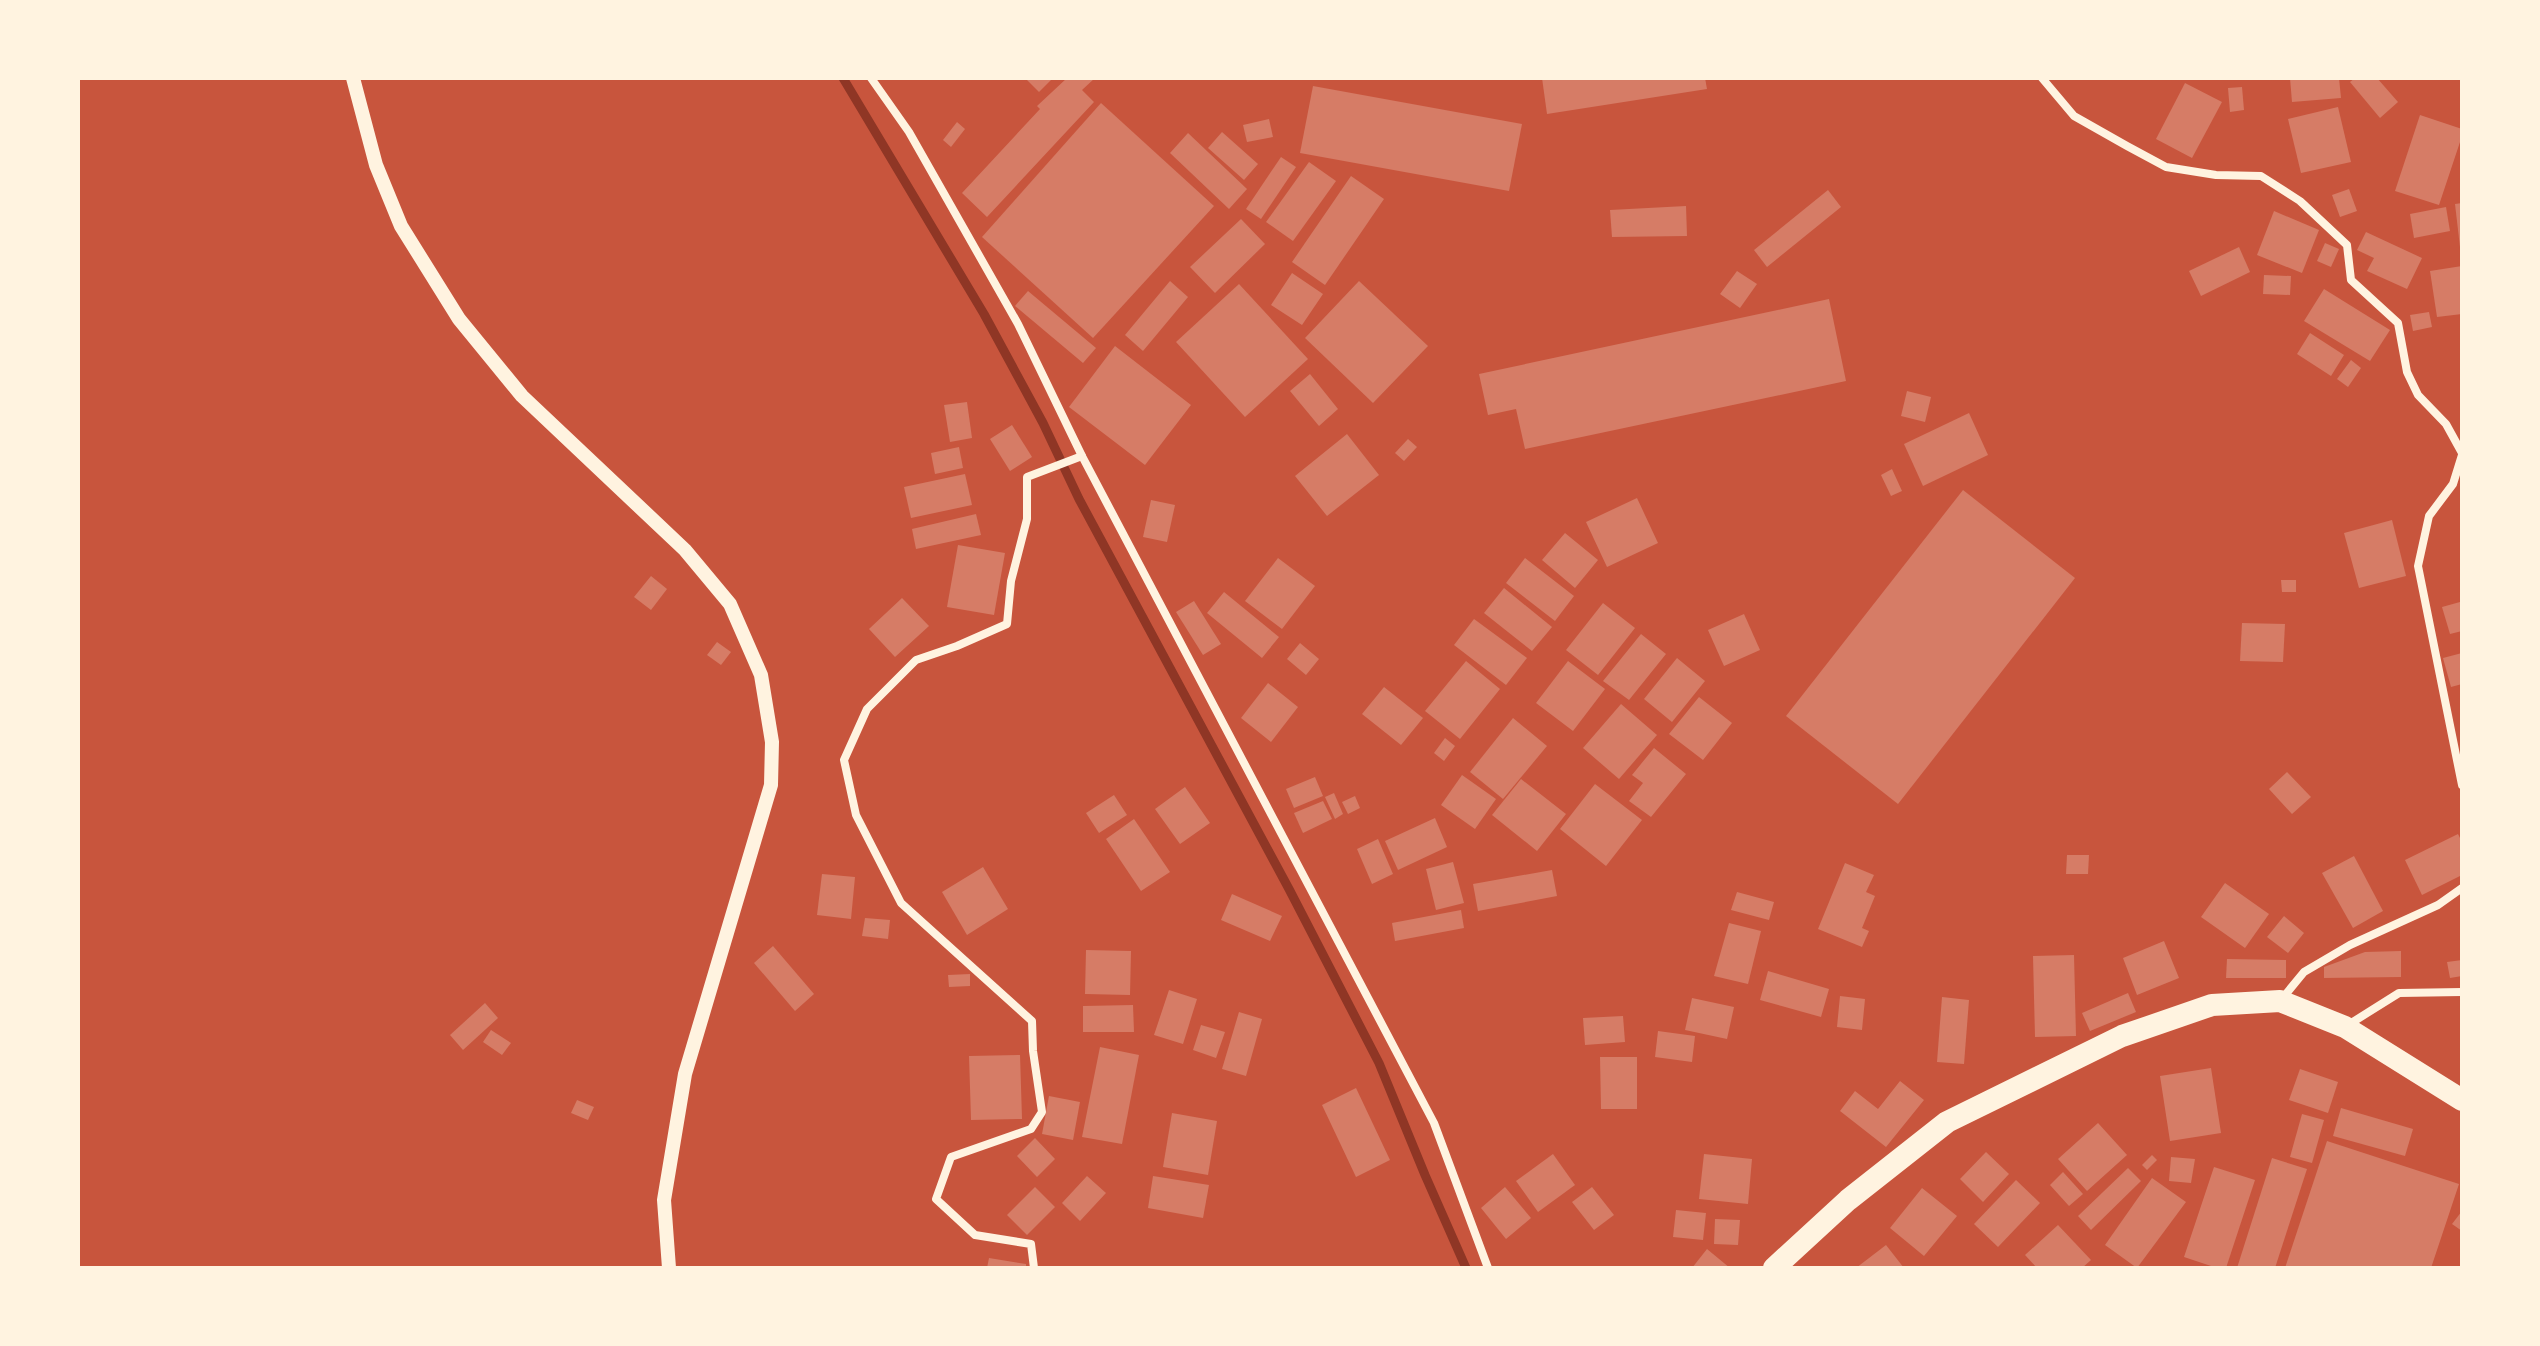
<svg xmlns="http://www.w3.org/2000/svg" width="2540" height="1346" font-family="Merriweather,serif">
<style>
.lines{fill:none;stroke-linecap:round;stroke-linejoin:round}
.stream{stroke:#8f3625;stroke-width:9}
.building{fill:#d67c66}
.minor{stroke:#fff3e0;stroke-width:8}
.tertiary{stroke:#fff3e0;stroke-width:14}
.trunk{stroke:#fff3e0;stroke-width:22}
</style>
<rect width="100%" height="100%" fill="#c8553d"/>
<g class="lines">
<polyline class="stream" points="843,78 984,314 1043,423 1079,499 1289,889 1379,1063 1425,1175 1466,1268"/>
</g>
<g class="building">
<polygon points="1025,78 1053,78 1039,92"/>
<polygon points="1067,78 1095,78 1082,90 1094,102 987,217 962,193 1040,109 1037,106"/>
<polygon points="1542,78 1705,78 1707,89 1547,114"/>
<polygon points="2290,78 2339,78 2341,98 2292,102"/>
<polygon points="2355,78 2377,78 2398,102 2380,118 2350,82"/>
<polygon points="2185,83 2222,102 2192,158 2156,139"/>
<polygon points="1313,86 1522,124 1509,191 1300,153"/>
<polygon points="2242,87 2244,110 2230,112 2228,88"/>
<polygon points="1101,103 1214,206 1093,338 982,237"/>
<polygon points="2338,107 2351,162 2301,173 2288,119"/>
<polygon points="2420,115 2462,129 2462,136 2439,205 2395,191"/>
<polygon points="1269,119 1273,137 1247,142 1243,125"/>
<polygon points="957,122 965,129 951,147 943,140"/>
<polygon points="1222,132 1258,164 1244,180 1208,148"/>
<polygon points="1188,133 1247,189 1229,209 1170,153"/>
<polygon points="1281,157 1296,167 1261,219 1246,209"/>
<polygon points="1309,162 1336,181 1293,241 1266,222"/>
<polygon points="1351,176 1384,199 1325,285 1292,262"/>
<polygon points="2349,189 2357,211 2340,217 2332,195"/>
<polygon points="1828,190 1841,207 1767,267 1754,250"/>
<polygon points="2462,203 2462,247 2460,247 2455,204"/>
<polygon points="1686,206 1687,236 1612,237 1610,210"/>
<polygon points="2446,207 2450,231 2414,238 2410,214"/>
<polygon points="2274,211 2319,230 2302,273 2257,255"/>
<polygon points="1241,219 1265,244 1215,293 1190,267"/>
<polygon points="2366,232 2422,258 2407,289 2367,271 2374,258 2357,250"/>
<polygon points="2325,243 2339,249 2331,267 2317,261"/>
<polygon points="2239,247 2250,272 2201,296 2189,271"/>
<polygon points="2462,266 2462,314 2437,317 2430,271"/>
<polygon points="1737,271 1757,284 1740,308 1720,294"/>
<polygon points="1292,273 1323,294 1302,325 1271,305"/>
<polygon points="2264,275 2291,276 2290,295 2263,294"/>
<polygon points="1170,281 1188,297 1143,351 1125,335"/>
<polygon points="1359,281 1428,346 1373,403 1305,338"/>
<polygon points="1239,284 1308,359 1245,417 1176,342"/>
<polygon points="2324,289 2390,330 2370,361 2304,321"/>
<polygon points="1028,291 1096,348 1083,363 1015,306"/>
<polygon points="1829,299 1846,381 1525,449 1516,409 1488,415 1479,374"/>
<polygon points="2429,312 2432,327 2413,331 2410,315"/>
<polygon points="2310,333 2344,355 2331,376 2297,354"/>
<polygon points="1115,346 1191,405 1145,465 1069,407"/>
<polygon points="2351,360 2361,368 2348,387 2337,379"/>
<polygon points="1310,374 1338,409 1319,426 1290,391"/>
<polygon points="1907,391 1931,397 1925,422 1901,416"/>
<polygon points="967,402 972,438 950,442 944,405"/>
<polygon points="1969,413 1988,455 1923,486 1904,444"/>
<polygon points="1012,425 1032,457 1010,471 990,439"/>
<polygon points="1347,434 1379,475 1327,516 1295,476"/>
<polygon points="1408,439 1417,447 1404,461 1395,453"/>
<polygon points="959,447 963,468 935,474 931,453"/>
<polygon points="1892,469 1902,491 1891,496 1881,475"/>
<polygon points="965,474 972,505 911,518 904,487"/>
<polygon points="1963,490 2075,578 1898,804 1786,716"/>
<polygon points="1637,498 1658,543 1607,567 1586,522"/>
<polygon points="1151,500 1175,505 1167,542 1143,537"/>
<polygon points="976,514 981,535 916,549 912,529"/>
<polygon points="2392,520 2406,576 2359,588 2344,533"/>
<polygon points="1565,533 1598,560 1575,588 1542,560"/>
<polygon points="958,545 1005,553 994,615 947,607"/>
<polygon points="1278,558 1315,586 1282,629 1245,601"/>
<polygon points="1525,558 1574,596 1555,621 1506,583"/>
<polygon points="651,576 667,589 651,610 634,597"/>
<polygon points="2281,580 2296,580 2296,592 2282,592"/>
<polygon points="1504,588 1552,627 1532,651 1484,613"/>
<polygon points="1224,592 1279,637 1262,658 1207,613"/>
<polygon points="902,598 929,626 895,657 869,629"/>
<polygon points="1194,601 1221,644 1203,655 1176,612"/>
<polygon points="2460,602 2462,631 2450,634 2442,607"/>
<polygon points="1603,603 1635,628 1598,675 1566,650"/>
<polygon points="1744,614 1760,650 1724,666 1708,630"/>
<polygon points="1474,619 1527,658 1506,685 1454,645"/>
<polygon points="2242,623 2285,624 2283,662 2240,661"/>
<polygon points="1641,634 1666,654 1629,700 1603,681"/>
<polygon points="717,642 731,652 721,665 707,655"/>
<polygon points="1300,643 1319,659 1306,675 1287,659"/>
<polygon points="2462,653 2462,684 2451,687 2443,658"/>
<polygon points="1677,658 1705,681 1672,722 1644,699"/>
<polygon points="1466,661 1500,689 1460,739 1425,711"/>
<polygon points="1568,661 1605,689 1573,731 1536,703"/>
<polygon points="1268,683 1298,707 1271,742 1241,718"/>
<polygon points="1384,687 1423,718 1401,745 1362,714"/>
<polygon points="1699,697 1732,723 1703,760 1669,734"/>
<polygon points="1621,704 1657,735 1619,779 1583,748"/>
<polygon points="1513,718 1547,746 1503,799 1470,772"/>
<polygon points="1445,738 1455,746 1444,761 1434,753"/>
<polygon points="1654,748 1686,774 1651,817 1629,801 1643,783 1632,775"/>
<polygon points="2287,772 2311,797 2292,814 2269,789"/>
<polygon points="1462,775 1496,799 1475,829 1441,805"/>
<polygon points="1315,777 1323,796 1294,808 1286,789"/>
<polygon points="1521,779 1566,814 1537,851 1492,815"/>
<polygon points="1595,784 1642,820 1606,866 1560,829"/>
<polygon points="1185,787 1210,823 1180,844 1155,809"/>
<polygon points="1334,793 1343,814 1335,819 1325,797"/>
<polygon points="1114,795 1127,815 1099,833 1086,813"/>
<polygon points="1355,796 1360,808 1348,814 1342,802"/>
<polygon points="1323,801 1332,819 1303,833 1294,813"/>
<polygon points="1435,818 1447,847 1398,870 1385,841"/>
<polygon points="1134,819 1170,872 1141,891 1106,839"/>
<polygon points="2458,834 2462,842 2462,875 2422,895 2405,860"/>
<polygon points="1378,839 1393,874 1372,884 1357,849"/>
<polygon points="2067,855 2089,855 2088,874 2066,874"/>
<polygon points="2354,856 2383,911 2353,928 2322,873"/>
<polygon points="1453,862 1464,903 1436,910 1426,869"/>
<polygon points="1845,863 1874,875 1866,892 1875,896 1862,928 1869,931 1862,947 1818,929"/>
<polygon points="983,867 1008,909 967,935 942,892"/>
<polygon points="1552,870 1557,896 1478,911 1473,884"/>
<polygon points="822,874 855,877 851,919 817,915"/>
<polygon points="2225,883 2269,914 2245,948 2201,917"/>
<polygon points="1737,892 1774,902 1769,920 1731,910"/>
<polygon points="1232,894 1282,916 1270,941 1221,920"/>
<polygon points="1461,910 1464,928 1395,941 1392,923"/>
<polygon points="2284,916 2304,933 2288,953 2267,937"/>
<polygon points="865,918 890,920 888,939 862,936"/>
<polygon points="1729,923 1761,931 1748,984 1714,976"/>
<polygon points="2164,941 2179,978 2137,995 2123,958"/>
<polygon points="773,946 814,994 795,1011 754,963"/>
<polygon points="1086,950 1131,951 1130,995 1085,994"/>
<polygon points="2401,951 2401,977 2324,978 2324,967 2365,952"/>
<polygon points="2074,955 2076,1036 2035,1037 2033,956"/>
<polygon points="2227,959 2286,960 2286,978 2226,978"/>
<polygon points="2462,960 2462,976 2450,978 2447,962"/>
<polygon points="1768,971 1829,989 1821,1017 1760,1000"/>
<polygon points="970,974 970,986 949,987 948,975"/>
<polygon points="1169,990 1197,999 1183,1044 1154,1035"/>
<polygon points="2128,993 2136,1012 2090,1031 2082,1013"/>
<polygon points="1840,996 1865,999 1862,1030 1837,1027"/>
<polygon points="1942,997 1969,1000 1964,1064 1937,1062"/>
<polygon points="1692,998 1734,1007 1727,1039 1685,1030"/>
<polygon points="485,1003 498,1018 463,1050 450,1035"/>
<polygon points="1133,1005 1134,1032 1083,1032 1083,1006"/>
<polygon points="1239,1012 1262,1019 1246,1076 1222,1069"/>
<polygon points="1623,1016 1625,1042 1585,1045 1583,1018"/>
<polygon points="1201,1025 1225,1032 1216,1058 1193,1050"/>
<polygon points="491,1030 511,1043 502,1055 483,1042"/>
<polygon points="1658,1031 1695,1036 1692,1062 1655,1057"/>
<polygon points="1100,1047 1139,1055 1122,1144 1082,1137"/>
<polygon points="1020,1055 1022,1119 971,1120 969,1056"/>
<polygon points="1600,1057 1637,1057 1637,1109 1601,1109"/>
<polygon points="2211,1068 2221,1133 2170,1141 2160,1076"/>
<polygon points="2300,1069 2338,1082 2328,1113 2289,1100"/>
<polygon points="1900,1081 1924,1100 1886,1147 1840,1111 1855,1091 1878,1109"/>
<polygon points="1356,1088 1390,1160 1356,1177 1322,1105"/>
<polygon points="1049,1096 1080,1102 1073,1140 1042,1134"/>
<polygon points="577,1100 594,1107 588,1120 571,1113"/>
<polygon points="2341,1108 2413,1129 2405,1156 2333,1136"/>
<polygon points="1172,1113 1217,1121 1208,1175 1163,1167"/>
<polygon points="2302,1114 2324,1120 2312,1163 2290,1157"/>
<polygon points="2098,1123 2127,1155 2087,1191 2058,1159"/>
<polygon points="1035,1138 1055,1159 1037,1177 1017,1156"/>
<polygon points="2327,1141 2459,1184 2431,1268 2285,1268"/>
<polygon points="1986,1152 2009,1174 1983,1202 1960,1179"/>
<polygon points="1553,1154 1575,1185 1538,1212 1516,1181"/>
<polygon points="1704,1154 1752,1159 1748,1204 1699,1199"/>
<polygon points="2152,1155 2157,1160 2147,1170 2142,1165"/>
<polygon points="2171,1157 2195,1159 2191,1183 2169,1181"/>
<polygon points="2272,1158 2307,1169 2275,1268 2237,1268"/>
<polygon points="2214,1167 2255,1180 2226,1268 2217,1268 2184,1257"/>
<polygon points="2128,1168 2141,1181 2091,1230 2078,1216"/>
<polygon points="2063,1172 2083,1194 2069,1206 2050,1185"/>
<polygon points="1087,1176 1106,1193 1080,1221 1062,1203"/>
<polygon points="1153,1176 1209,1185 1203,1218 1148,1208"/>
<polygon points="2152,1178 2186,1202 2137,1268 2105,1245"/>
<polygon points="2016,1180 2040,1203 1998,1247 1974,1224"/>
<polygon points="1035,1187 1055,1207 1027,1235 1007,1215"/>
<polygon points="1505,1187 1531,1218 1506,1239 1481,1208"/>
<polygon points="1592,1187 1614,1215 1594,1230 1572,1202"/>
<polygon points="1922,1188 1957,1216 1924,1256 1890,1228"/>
<polygon points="1676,1210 1706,1213 1703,1240 1673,1237"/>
<polygon points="2462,1211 2462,1231 2452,1224"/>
<polygon points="1715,1219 1740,1220 1738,1245 1714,1244"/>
<polygon points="2058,1225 2091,1260 2082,1268 2037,1268 2025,1255"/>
<polygon points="1886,1245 1904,1268 1856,1268"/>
<polygon points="1707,1249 1730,1268 1692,1268"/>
<polygon points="989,1258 1026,1264 1026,1268 987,1268"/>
</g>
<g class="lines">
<g class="minor">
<polyline points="871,78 909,132 1018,324 1082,456 1434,1123 1488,1268"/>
<polyline points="2042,78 2074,116 2127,146 2166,167 2216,175 2261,176 2300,201 2347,245 2351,280 2398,323 2407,372 2418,395 2446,424 2462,453"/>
<polyline points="2462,455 2453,484 2429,516 2418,566 2462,785"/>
<polyline points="2281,1000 2304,972 2350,945 2438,905 2462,888"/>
<polyline points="2348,1025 2399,993 2462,992"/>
<polyline points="1034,1268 1031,1244 975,1235 936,1199 951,1157 1031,1129 1042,1112 1033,1051 1032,1021 901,903 856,815 844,760 867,709 916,660 957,646 1007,624 1011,581 1027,519 1027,477 1082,456"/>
</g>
<polyline class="tertiary" points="353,78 376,165 401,226 459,319 522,396 685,550 730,604 761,675 772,742 771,785 685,1074 664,1200 669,1268"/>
<polyline class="trunk" points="1774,1268 1848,1200 1947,1122 2122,1036 2212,1005 2280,1001 2345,1027 2462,1100"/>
</g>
<rect width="2540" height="1346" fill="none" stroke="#fff3e0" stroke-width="160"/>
</svg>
